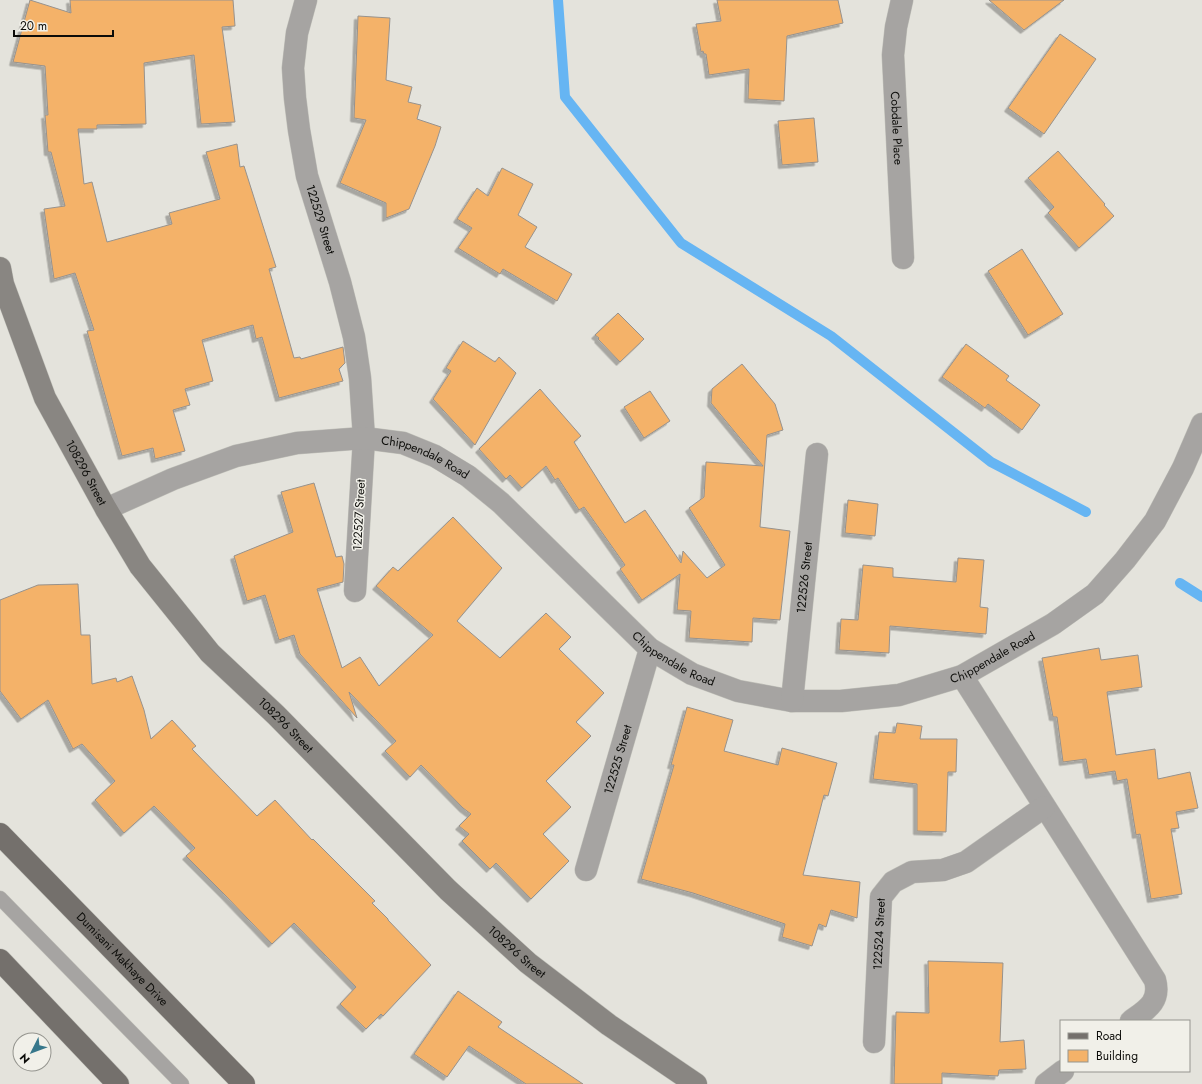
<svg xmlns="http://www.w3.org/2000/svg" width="1202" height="1084" font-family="Jost,sans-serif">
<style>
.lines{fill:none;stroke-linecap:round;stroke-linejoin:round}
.stream{stroke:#66b5f3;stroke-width:10}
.building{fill:#f4b269;stroke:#97928d;filter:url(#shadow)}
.lane-casing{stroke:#c1c1ba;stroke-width:15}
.street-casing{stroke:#c1c1ba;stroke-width:23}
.secondary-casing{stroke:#c1c1ba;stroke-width:23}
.primary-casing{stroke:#c1c1ba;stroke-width:23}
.lane{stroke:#a6a4a2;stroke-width:14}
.street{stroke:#a6a4a2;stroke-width:22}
.secondary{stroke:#898682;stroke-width:22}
.primary{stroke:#74706c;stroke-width:22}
.labels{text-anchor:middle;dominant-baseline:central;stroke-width:3;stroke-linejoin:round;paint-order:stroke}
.street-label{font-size:12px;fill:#0c0c09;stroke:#f1f0e9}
</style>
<defs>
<filter id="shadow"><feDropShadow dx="-3.5" dy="3.5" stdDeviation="0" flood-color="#0004"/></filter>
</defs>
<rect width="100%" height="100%" fill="#e4e3dc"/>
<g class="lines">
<g class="stream">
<polyline points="558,0 565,97 681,243 831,336 991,462 1086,512"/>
<polyline points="1180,583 1202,597"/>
</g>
</g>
<g class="building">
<polygon points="30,0 71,13 70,0 233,0 235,26 222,27 235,122 201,124 194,55 144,63 146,124 97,125 97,129 78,129 84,184 92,182 107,242 172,224 169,213 220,199 206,152 237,144 240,167 244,166 276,267 269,269 294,358 300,357 301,359 343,347 345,363 339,369 343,381 279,398 262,337 256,339 253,325 202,340 213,381 185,389 190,405 173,410 185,451 155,459 153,448 122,456 87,331 94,330 75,273 54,279 44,209 65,206 51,152 48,152 45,115 48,115 45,66 13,62"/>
<polygon points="717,0 838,0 843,23 787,36 784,101 748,99 749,69 709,75 706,54 704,54 703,51 701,52 696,24 721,21"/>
<polygon points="989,0 1064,0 1024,30"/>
<polygon points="358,16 390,18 386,80 412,87 408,102 421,105 417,119 441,127 435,146 409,209 386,218 386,203 340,183 366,120 354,118"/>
<polygon points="1060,34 1096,59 1044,134 1008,108"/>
<polygon points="814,118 818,162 782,165 778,121"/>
<polygon points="1058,151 1105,204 1104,205 1114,216 1079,248 1048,213 1054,207 1028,178"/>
<polygon points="502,168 533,184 518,215 537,227 525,247 572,274 557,301 503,269 500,274 458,248 472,228 457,219 477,188 488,196"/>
<polygon points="1022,249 1063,314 1028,335 988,271"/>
<polygon points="618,313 644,339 620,362 598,339 599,338 595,335"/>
<polygon points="463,341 495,362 499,357 516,373 475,445 433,399 451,371 446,368"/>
<polygon points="966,344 1009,376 1006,380 1040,405 1022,430 988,404 985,408 942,377"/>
<polygon points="742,364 775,404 783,430 767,435 760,527 790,531 780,620 753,618 752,642 689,638 691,611 677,610 680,574 642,600 620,569 625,565 584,507 579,510 558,478 555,480 546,466 522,488 510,475 506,479 479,449 540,389 581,436 574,442 625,523 645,510 681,563 683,551 707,578 725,565 689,508 704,497 706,462 763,466 711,403 712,389"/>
<polygon points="650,391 670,421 644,438 624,407"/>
<polygon points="314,483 336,557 342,556 344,564 343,582 317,589 342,668 360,657 379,686 433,635 376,586 393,567 398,571 453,517 502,568 457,621 500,658 546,613 571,637 559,649 604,693 576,722 591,736 546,781 571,807 543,834 569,861 531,899 496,863 490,869 462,841 469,834 459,826 471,814 463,808 421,765 410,777 385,751 396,741 349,692 357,718 300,654 294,635 279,640 265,595 247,601 234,556 293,532 281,492"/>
<polygon points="848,500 878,504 875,536 845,533"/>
<polygon points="958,558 984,560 980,607 988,608 986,634 890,626 889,653 839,650 841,619 858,620 863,565 893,568 893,577 956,582"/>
<polygon points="78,584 81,635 90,635 92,684 116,678 117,682 132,676 144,710 151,739 172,720 196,746 192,749 257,816 275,800 312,840 313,839 375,901 372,903 388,919 388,920 431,965 383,1016 381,1014 366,1029 340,1004 356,987 294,923 272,944 224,894 186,856 195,848 154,806 124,833 95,800 115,781 82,744 73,749 48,700 21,719 0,691 0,600 38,585"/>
<polygon points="1099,648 1101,660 1138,655 1142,687 1107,692 1116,755 1155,749 1158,779 1190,772 1198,808 1176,812 1179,828 1171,829 1182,894 1151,899 1140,834 1136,835 1127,779 1117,781 1115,771 1089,775 1086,759 1063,762 1057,717 1053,717 1042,658"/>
<polygon points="687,707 733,720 724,751 778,765 782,748 837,763 828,796 824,795 803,875 860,882 857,918 831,910 826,927 819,924 812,946 782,937 785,924 693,893 641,879 674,765 671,765"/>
<polygon points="897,723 922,726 920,739 957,739 956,772 948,772 946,832 917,831 917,784 873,779 879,732 895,733"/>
<polygon points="928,961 1003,963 1000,1042 1024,1040 1026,1069 999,1070 998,1076 942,1073 942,1084 894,1084 896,1012 929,1013"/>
<polygon points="458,991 502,1022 498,1027 583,1084 526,1084 469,1046 447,1077 414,1054"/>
</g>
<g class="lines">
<g class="lane-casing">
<polyline id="lane" points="0,898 182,1084"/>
</g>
<g class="street-casing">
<g id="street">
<path id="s1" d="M306 0 297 33 293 68 295 98 299 130 307 176 340 282 354 337 360 378 364 438 355 591"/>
<path id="s2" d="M902 0 896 27 893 55 903 258"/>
<path id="s3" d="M106 509 173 479 236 456 297 443 364 438 403 443 435 456 468 476 501 503 650 649 692 674 738 691 792 701H841L899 695 962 676 1053 624 1095 594 1125 560 1155 521 1183 468 1202 424"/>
<path d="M962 676 1155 980C1161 1002 1146 1010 1131 1021"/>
<path id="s4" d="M792 701 817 454"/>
<path id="s5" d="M586 870 650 649"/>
<path id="s6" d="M874 1042 881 897 893 882 912 872 943 870 966 862 1044 807"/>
<polyline points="1046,1084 1063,1071"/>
</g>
</g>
<g class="secondary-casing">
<g id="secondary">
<path id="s7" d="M0 268 3 284 45 398 106 509 140 566 210 653 276 715 448 890 528 963 609 1025 696 1084"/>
</g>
</g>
<g class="primary-casing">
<g id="primary">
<path id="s8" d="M0 834 244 1084"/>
<polyline points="0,960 118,1084"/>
</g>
</g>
<use href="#lane" class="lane"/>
<use href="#street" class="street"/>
<use href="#secondary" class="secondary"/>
<use href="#primary" class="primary"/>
</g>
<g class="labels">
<g class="street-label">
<text stroke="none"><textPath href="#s2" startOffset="129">Cobdale Place</textPath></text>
<text stroke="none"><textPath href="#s1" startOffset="224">122529 Street</textPath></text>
<text stroke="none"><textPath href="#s3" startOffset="335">Chippendale Road</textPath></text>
<text stroke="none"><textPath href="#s7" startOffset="223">108296 Street</textPath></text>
<text transform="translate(359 515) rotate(-87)">122527 Street</text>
<text stroke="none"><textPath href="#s4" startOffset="124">122526 Street</textPath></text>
<text stroke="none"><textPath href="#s3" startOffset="659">Chippendale Road</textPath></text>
<text stroke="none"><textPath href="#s3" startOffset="995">Chippendale Road</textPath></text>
<text stroke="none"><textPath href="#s7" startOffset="547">108296 Street</textPath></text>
<text stroke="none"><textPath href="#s5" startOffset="115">122525 Street</textPath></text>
<text stroke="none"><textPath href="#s6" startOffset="108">122524 Street</textPath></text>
<text stroke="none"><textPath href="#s7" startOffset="871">108296 Street</textPath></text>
<text stroke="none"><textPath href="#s8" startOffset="175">Dumisani Makhaye Drive</textPath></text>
</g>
</g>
<rect x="1060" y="1020" width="130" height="52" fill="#f1f0e9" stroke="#95958f"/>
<rect x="1068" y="1033" width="20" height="6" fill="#74706c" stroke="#95958f"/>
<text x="1096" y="1040" font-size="12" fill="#0c0c09">Road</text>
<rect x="1068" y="1050" width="20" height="12" fill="#f4b269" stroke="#95958f"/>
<text x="1096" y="1060" font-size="12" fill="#0c0c09">Building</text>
<g transform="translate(32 1052) rotate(228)"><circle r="19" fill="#f1f0e9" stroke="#95958f"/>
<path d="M0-3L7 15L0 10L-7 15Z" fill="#37778b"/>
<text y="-6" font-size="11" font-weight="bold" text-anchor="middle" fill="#0c0c09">N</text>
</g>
<path d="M14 30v6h99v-6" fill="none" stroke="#0c0c09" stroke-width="2"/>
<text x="20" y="30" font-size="12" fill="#0c0c09" stroke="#f1f0e9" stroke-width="3" paint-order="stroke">20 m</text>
</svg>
